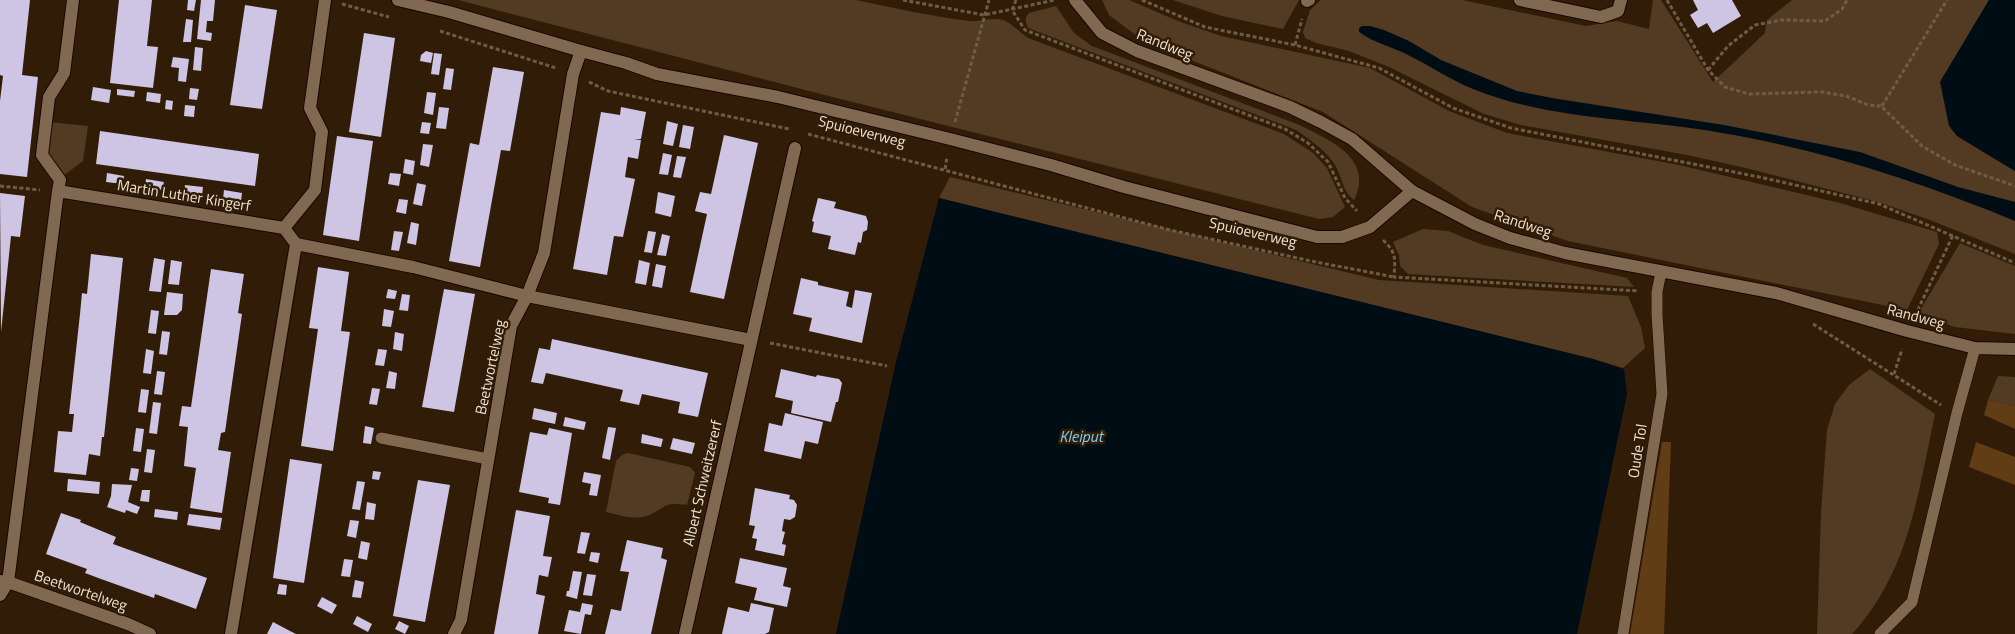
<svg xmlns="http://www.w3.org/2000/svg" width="2015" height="634" font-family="'Titillium Web',sans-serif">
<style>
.green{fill:#523b22}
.forest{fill:#603d15}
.water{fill:#000d15}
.building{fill:#cec4e4}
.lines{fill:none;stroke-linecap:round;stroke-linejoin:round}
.lane-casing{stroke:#180700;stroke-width:12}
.street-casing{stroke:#180700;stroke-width:14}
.secondary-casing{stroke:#180700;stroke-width:14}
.path{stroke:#6e5c49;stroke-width:3;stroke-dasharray:4 2.5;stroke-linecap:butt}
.lane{stroke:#806851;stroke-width:11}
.street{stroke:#806851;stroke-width:12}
.secondary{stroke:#806851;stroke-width:12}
.labels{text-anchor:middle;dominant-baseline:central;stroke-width:5;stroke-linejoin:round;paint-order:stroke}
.street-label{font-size:15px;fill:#efe2d5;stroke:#311d07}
.water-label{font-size:16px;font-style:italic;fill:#77cff8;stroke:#311d07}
</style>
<rect width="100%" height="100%" fill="#311d07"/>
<g class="green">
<path d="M458 0H856C893 8 931 16 969 21 980 22 993 17 1003 20 1012 23 1020 33 1028 38L1284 134 1313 153 1327 168 1345 207 1333 217 1319 219 817 93Z"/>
<polygon points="1102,0 1129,0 1178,21 1221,36 1370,68 1449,111 1507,133 1679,165 1840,203 1937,232 1939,244 1907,310 1568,241 1472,207 1323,112 1150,44 1133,33 1109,15"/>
<polygon points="1173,0 1299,0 1283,29 1222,16"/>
<polygon points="1321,0 1462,0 1586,26 1617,21 1649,29 1653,0 1661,0 1713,82 1765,33 1767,20 1792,0 1989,0 1940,82 1957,136 2015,171 2015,254 1930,220 1878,202 1746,168 1687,155 1521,125 1484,114 1389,67 1349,51 1316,43 1305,38 1303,32 1310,10"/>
<path d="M1056 6 1074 33 1092 46 1297 124C1328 139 1375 158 1354 200 1343 193 1341 174 1334 163 1324 149 1309 139 1296 130L1028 28C1026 22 1024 18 1029 13Z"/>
<polygon points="49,122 88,126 83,161 63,176 47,157"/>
<polygon points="950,177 1379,280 1628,296 1641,327 1645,348 1623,368 1593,359 939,198"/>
<polygon points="1423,229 1448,231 1483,245 1627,278 1634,287 1408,274 1400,266 1399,255 1393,242"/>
<polygon points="1960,243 2015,266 2015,334 1955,327 1918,314"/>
<path d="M1870 369 1935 414C1918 493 1909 572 1852 634H1817L1821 512 1827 430 1835 404 1849 385Z"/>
<polygon points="1998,376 2015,377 2015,406 1988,400"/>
<path d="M628 453 690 467 695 473 687 505C660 501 667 509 646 516 633 520 619 515 606 512L616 461 622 455Z"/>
</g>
<g class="forest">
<polygon points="1988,400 2015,406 2015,429 1984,415"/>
<polygon points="1662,442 1671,442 1664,634 1630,634"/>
<polygon points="1976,442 2015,457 2015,485 1969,467"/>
</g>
<g class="water">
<polygon points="1989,0 2015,0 2015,171 1957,136 1949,126 1940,82"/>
<path d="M1362 26H1370L1384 30 1409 41 1441 60 1517 91 1552 98 1724 125 1860 152 1958 187 2015 202V221C1921 182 1823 150 1722 133 1639 118 1552 121 1473 89 1451 80 1430 66 1410 56 1393 47 1374 43 1359 32V28Z"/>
<polygon points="939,198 1593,359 1624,369 1627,394 1577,634 836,634 896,362"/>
</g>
<g class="building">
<polygon points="0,0 30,0 22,75 38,77 27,177 0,174 0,101 3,76 0,75"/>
<polygon points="119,0 152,0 147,46 158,47 153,88 110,83"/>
<polygon points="188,0 196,0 194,11 187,10"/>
<polygon points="201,0 215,0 213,21 207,21 206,32 212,33 211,41 197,39"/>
<polygon points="1693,0 1732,0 1741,16 1713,33 1707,23 1698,28 1690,15 1698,10"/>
<polygon points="245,5 277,10 262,109 230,105"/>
<polygon points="186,19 193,20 191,42 183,42"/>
<polygon points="364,33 395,38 381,137 349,132"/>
<polygon points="195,47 203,48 201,71 193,70"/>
<polygon points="426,51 433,53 431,63 420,61 421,55"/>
<polygon points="434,53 442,54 439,75 431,74"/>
<polygon points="173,57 189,59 186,82 178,81 179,68 171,67"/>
<polygon points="493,67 524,72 510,151 501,150 480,267 449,261 470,143 479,145"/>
<polygon points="446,68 454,69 451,90 443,89"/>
<polygon points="93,87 111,90 109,103 91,100"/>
<polygon points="190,88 199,89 197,100 189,99"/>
<polygon points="117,89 135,91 134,97 117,95"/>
<polygon points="147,92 161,94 160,103 146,101"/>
<polygon points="427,92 436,93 433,115 424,113"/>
<polygon points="166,100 173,101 172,110 165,109"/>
<polygon points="185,105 195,106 194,117 184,116"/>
<polygon points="439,107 449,108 446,129 436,128"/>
<polygon points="621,107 646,112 641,139 634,139 641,140 638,159 628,157 625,177 635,179 623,237 614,236 607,275 573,269 601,112 620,115"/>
<polygon points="667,121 678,124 673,146 663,144"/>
<polygon points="422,122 431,123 429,134 420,133"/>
<polygon points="683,125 694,127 690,149 679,147"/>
<polygon points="100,131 259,154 255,186 96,164"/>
<polygon points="724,135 758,143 724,299 690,292 707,214 695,211 700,192 711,194"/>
<polygon points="337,136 373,141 359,241 323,235"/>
<polygon points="423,144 433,145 429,167 420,165"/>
<polygon points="663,153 672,155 668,175 659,174"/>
<polygon points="677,156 686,157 681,178 673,177"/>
<polygon points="405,159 415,161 413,175 403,173"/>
<polygon points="107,173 124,176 123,184 106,182"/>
<polygon points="390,173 401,174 399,186 388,184"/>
<polygon points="146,179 164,182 162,190 145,187"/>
<polygon points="417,183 426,185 422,206 413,204"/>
<polygon points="185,185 203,187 202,196 184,193"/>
<polygon points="224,190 242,193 241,201 223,199"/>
<polygon points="658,192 675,196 671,217 655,213"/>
<polygon points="0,193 25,196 20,237 11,236 1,332"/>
<polygon points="818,198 836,202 834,208 866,216 868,222 867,230 863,232 861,243 858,242 855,255 828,249 831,236 812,232 814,222 812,221"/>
<polygon points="399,199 408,200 406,214 396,212"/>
<polygon points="411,222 419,224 416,245 407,243"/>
<polygon points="394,231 403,232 399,251 391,250"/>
<polygon points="648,231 656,232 652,253 644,252"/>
<polygon points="662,234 670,236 666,256 657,255"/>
<polygon points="91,254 123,258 104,437 102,437 100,456 89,454 86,475 54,472 58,431 72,432 74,414 69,414 80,314 82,293 87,294"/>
<polygon points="154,258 165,260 161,292 149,291"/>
<polygon points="171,260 182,262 179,285 168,284"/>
<polygon points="639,260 650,263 646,285 635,283"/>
<polygon points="656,264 666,266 662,288 652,286"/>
<polygon points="318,267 349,272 341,331 350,332 333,451 301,446 318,329 309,328"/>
<polygon points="211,269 244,274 238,313 242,314 225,432 221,433 218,450 231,452 222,513 190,508 196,468 184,466 188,427 179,426 182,406 191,407"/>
<polygon points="801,278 818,282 818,285 849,292 846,306 852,308 855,290 872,293 862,343 809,331 812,318 793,314"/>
<polygon points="388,289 397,291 395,299 386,298"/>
<polygon points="444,289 475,294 454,412 422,407"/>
<polygon points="167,292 183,294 182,310 177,315 164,315"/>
<polygon points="402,294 410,295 408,311 399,310"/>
<polygon points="384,309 394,311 391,327 382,326"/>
<polygon points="151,310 159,311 156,334 148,333"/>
<polygon points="162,331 170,332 167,355 159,354"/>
<polygon points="395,332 404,334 402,351 393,349"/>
<polygon points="552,339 708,373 698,417 678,413 680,402 642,394 639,405 620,401 623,390 546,373 543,384 531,382 539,348 550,350"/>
<polygon points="146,349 154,351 151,374 143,373"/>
<polygon points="378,349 387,350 384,366 375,365"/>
<polygon points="781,369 816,377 817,375 839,379 842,383 838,402 836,402 831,422 791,413 793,401 775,397"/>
<polygon points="157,371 165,372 162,395 154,394"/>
<polygon points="389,371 397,373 395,389 386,388"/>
<polygon points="372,388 380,389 377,405 369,404"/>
<polygon points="141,389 149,390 146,413 138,412"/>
<polygon points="153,402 161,403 157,434 149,433"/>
<polygon points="534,408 557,413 555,424 532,419"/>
<polygon points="785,413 823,422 818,444 805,441 801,459 764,451 769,423 782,426"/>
<polygon points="565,417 586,422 584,430 563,426"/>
<polygon points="365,426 374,428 371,444 363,443"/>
<polygon points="608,427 616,428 610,460 602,458"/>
<polygon points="136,428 144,429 141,452 133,451"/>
<polygon points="549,428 572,433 560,505 548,503 549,498 519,492 530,432 547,435"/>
<polygon points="642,434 663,439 661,447 641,443"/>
<polygon points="673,438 695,443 692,454 670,449"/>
<polygon points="147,449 155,450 152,473 144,472"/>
<polygon points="290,459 322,464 304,583 273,578"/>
<polygon points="131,468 139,469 137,481 129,480"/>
<polygon points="373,471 381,472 379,480 372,479"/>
<polygon points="584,472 601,475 597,496 589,495 591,484 582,482"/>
<polygon points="68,479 100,482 99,494 67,491"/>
<polygon points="418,480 450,485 425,622 393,616"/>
<polygon points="357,481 365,482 360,510 352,509"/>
<polygon points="112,484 132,485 128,502 140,507 137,514 126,510 125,513 107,507 111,496"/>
<polygon points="755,488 790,495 789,499 794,500 797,505 795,517 790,520 784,519 782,531 785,532 782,544 786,545 784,556 755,550 757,539 752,538 755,526 749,525"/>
<polygon points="142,490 150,490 149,502 140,501"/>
<polygon points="367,502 376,504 374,520 365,519"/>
<polygon points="155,509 178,512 177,520 154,517"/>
<polygon points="516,510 550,516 543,556 552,557 548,577 539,575 536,594 545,596 538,634 494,634"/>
<polygon points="61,513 81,520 80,522 116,537 113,544 207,578 196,609 155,594 154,598 101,579 85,573 87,569 46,554"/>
<polygon points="189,514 222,518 220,530 187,525"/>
<polygon points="350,520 359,521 356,538 347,536"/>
<polygon points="581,532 590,533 585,554 577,553"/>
<polygon points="627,540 663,548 661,558 667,560 651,634 605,634 611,609 621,611 629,572 620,571"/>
<polygon points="361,541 370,543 367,560 358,558"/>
<polygon points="591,552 600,553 598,563 589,561"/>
<polygon points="740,558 787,568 783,586 791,588 787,607 754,600 757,588 735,583"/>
<polygon points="344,559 353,560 350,577 341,576"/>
<polygon points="573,571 582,572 577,599 566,596 567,591 569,591"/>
<polygon points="587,574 596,575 592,596 583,595"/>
<polygon points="355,580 364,582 361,598 352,597"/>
<polygon points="279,584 287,585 286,595 277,594"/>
<polygon points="322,597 337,605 332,614 317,606"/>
<polygon points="582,603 593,605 591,615 585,614 581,634 564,631 569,610 580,612"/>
<polygon points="751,603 774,608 769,632 765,634 722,634 728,607 749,612"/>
<polygon points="357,616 372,624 368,632 353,624"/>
<polygon points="399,621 409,626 405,634 395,629"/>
<polygon points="273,622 290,631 296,634 267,634"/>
</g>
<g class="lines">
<g class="lane-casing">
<g id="lane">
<polyline points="381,438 488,459"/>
<polyline points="1623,634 1662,394 1657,314 1657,292 1661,272"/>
<polyline points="1880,634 1912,602 1957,413 1975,348"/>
</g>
</g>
<g class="street-casing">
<g id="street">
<polyline points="1520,0 1601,17 1618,11 1621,0"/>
<polyline points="1307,1 1309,0"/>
<polyline points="58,191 60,180 42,155 49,97 64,73 73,0"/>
<polyline points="284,228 315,190 322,132 310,108 325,0"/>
<polyline points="296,244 413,267 527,296 751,340"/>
<polyline points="0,581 8,582 128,624 150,634"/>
<polyline points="0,595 8,582 58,191 284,228 296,244 231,634"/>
<polyline points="454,634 461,620 511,326 527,296 544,253 573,74 581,51"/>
<polyline points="685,634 795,148"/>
</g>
</g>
<g class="secondary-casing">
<g id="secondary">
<polyline points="398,0 449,12 581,51 626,63 657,74 778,97 950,139 1051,165 1124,187 1317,237 1342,237 1370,227 1412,191"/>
<polyline points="1075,0 1102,33 1137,51 1290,107 1321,122 1352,139 1412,191 1475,224 1510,238 1565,253 1776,293 1907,331 1975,348 2015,349"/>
</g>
</g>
<g class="path">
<polyline points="903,0 984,15 1055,0"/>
<polyline points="1016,0 1012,10 1025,30 1285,129 1308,143 1328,162 1345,198 1357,211"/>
<polyline points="1142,0 1205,27 1295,45 1379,68 1453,108 1511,128 1764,178 1879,204 2015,263"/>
<polyline points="1667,0 1708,70 1725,87 1749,94 1822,92 1846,96 1868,105 1881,106 1922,146 1955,165 2015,186"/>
<polyline points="342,4 389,17"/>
<polyline points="440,31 556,68"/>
<polyline points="1295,45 1302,19"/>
<polyline points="1708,70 1728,46 1755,25 1782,20 1825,21 1842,9 1847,0"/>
<polyline points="589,82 608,91 789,129"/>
<polyline points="1882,106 1947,0"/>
<polyline points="955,122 989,0"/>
<polyline points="808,134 1170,230 1311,261 1394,277"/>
<polyline points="945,169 947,157"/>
<polyline points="0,186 40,190"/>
<path d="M1383 240C1397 253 1395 259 1394 277L1639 291"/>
<polyline points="1915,316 1953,235"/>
<polyline points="1813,324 1941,405"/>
<polyline points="770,343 887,366"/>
<polyline points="1894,374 1902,349"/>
</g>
<use href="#lane" class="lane"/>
<use href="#street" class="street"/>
<use href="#secondary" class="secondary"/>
</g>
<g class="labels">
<g class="street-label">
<text transform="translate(1165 44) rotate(22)">Randweg</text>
<text transform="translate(862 131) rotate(14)">Spuioeverweg</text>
<text transform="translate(184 195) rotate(9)">Martin Luther Kingerf</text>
<text transform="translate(1523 223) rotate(18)">Randweg</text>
<text transform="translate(1253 232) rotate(13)">Spuioeverweg</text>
<text transform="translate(1916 316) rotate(15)">Randweg</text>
<text transform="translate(490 367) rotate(-78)">Beetwortelweg</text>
<text transform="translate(1637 451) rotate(-81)">Oude Tol</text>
<text transform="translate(702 483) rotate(-77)">Albert Schweitzererf</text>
<text transform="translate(81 590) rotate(19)">Beetwortelweg</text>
</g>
<g class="water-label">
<text x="1081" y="436">Kleiput</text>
</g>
</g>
</svg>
